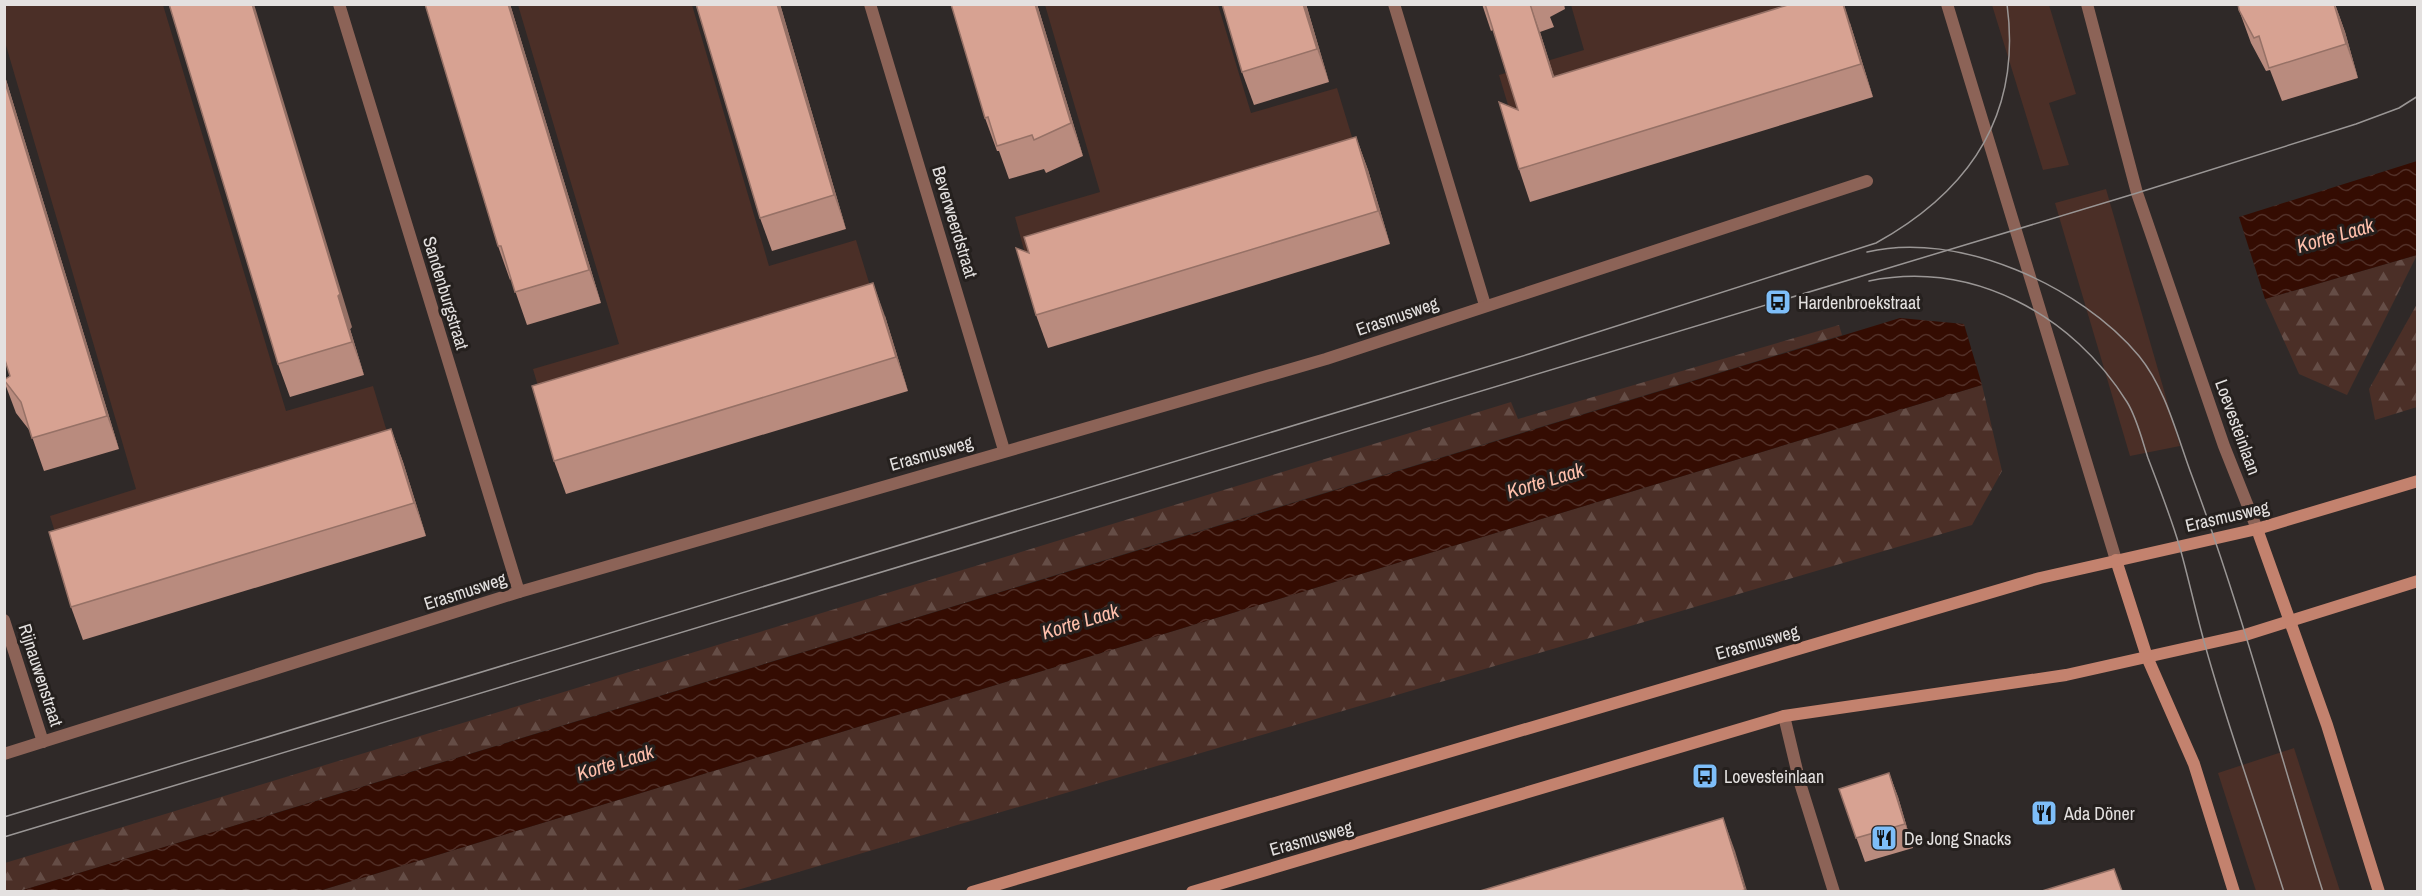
<svg xmlns="http://www.w3.org/2000/svg" width="2422" height="896" font-family="'Archivo Narrow',sans-serif">
<style>
.green{fill:#4b2f27}
.forest{fill:url(#forest-firs)}
.water{fill:url(#water-waves)}
.lines{fill:none;stroke-linecap:round;stroke-linejoin:round}
.minor{stroke:#8c6357;stroke-width:12}
.tertiary{stroke:#8c6357;stroke-width:12}
.secondary{stroke:#c3826e;stroke-width:12}
.tram{stroke:#9a9695;stroke-width:1.5}
.wall{fill:#b98b7e}
.shaded-wall{fill:#967166}
.building{fill:#d7a292;stroke:#967166;stroke-width:1.5}
.labels{text-anchor:middle;dominant-baseline:central;stroke-width:6;stroke-linejoin:round;paint-order:stroke}
.street-label{font-size:18px;fill:#e4e1e0;stroke:#25201e}
.poi-label{font-size:18px;fill:#e4e1e0;stroke:#25201e;text-anchor:start}
.water-label{font-size:20px;font-style:italic;fill:#febfab;stroke:#25201e}
</style>
<defs>
<pattern id="forest-firs" width="22" height="20" patternUnits="userSpaceOnUse" patternTransform="scale(1.5)"><rect width="22" height="20" fill="#4b2f27"/><path d="M5 1l3.5 6h-7zM16 11l3.5 6h-7z" fill="#654d46"/></pattern>
<pattern id="water-waves" width="16" height="10" patternUnits="userSpaceOnUse" patternTransform="scale(1.5)"><rect width="16" height="10" fill="#340c02"/><path d="M0 5q4-4 8 0t8 0" fill="none" stroke="#512f27"/></pattern>
</defs>
<rect width="100%" height="100%" fill="#2f2928"/>
<g class="green">
<polygon points="1839,4 1511,115 1499,75 1584,50 1571,5"/>
<polygon points="5,5 163,5 286,411 373,386 395,458 62,555 50,516 136,489 5,42"/>
<polygon points="518,5 692,5 769,266 856,240 878,312 545,410 533,369 619,344"/>
<polygon points="1045,5 1218,5 1251,113 1337,88 1359,160 1026,257 1015,217 1100,192"/>
<polygon points="1992,5 2049,5 2076,94 2049,103 2069,165 2043,170"/>
<polygon points="2106,189 2180,446 2130,456 2055,203"/>
<polygon points="2294,748 2340,891 2256,891 2218,773"/>
</g>
<g class="forest">
<polygon points="2417,255 2347,395 2299,374 2265,299"/>
<polygon points="2417,304 2417,407 2375,420 2369,389"/>
<polygon points="1839,325 1842,335 20,891 5,891 5,863 1511,402 1518,419"/>
<polygon points="1982,385 2002,471 1972,525 734,891 319,891"/>
</g>
<g class="water">
<polygon points="2417,161 2417,255 2265,299 2239,217"/>
<polygon points="1900,318 1964,324 1982,385 319,891 20,891"/>
</g>
<g class="lines">
<g class="minor">
<polyline points="339,4 519,592"/>
<polyline points="870,4 1004,450"/>
<polyline points="1394,4 1485,305"/>
<polyline points="4,620 43,742"/>
<polyline points="1784,716 1800,783 1834,892"/>
<polyline points="4,754 519,592 1326,359 1867,181"/>
</g>
<g class="tertiary">
<polyline points="1947,4 2116,560"/>
<polyline points="2087,4 2137,193 2224,446 2257,529"/>
</g>
<g class="secondary">
<polyline points="2257,529 2327,725 2379,892"/>
<polyline points="2116,560 2147,657 2194,764 2234,892"/>
<polyline points="972,892 2040,578 2257,529 2418,481"/>
<polyline points="1192,892 1784,716 2066,675 2245,635 2418,581"/>
</g>
<g class="tram">
<path d="M1867 252C1958 230 2081 286 2139 356 2166 389 2177 436 2192 476 2243 612 2279 753 2323 892"/>
<path d="M1869 281C1973 260 2073 315 2127 402 2137 418 2142 440 2148 458 2159 487 2171 517 2180 548 2189 580 2196 613 2205 645 2228 728 2258 809 2284 892"/>
<path d="M4 817 1529 354 1876 243C1970 191 2022 115 2007 4"/>
<polyline points="4,837 2137,193 2356,124 2399,108 2418,96"/>
</g>
</g>
<g class="wall">
<polygon points="425,4 510,4 601,303 527,325 511,279 510,280 498,246"/>
<polygon points="696,4 780,4 846,229 772,251 760,218"/>
<polygon points="1037,4 1083,156 1046,173 1044,169 1009,179 999,151 997,151 985,118"/>
<polygon points="1222,4 1306,4 1329,82 1254,105 1242,72"/>
<polygon points="1482,4 1564,4 1565,9 1550,17 1554,27 1540,32 1554,77 1850,23 1873,97 1530,202 1519,169 1518,110 1493,30 1491,31"/>
<polygon points="2335,4 2345,32 2358,78 2282,101 2270,70 2266,71 2251,43 2239,10"/>
<polygon points="4,73 119,449 44,471 30,431 16,413 4,381 10,376"/>
<polygon points="1356,137 1368,170 1390,244 1048,348 1036,315 1029,253"/>
<polygon points="885,316 908,391 566,494 554,461"/>
<polygon points="352,327 350,329 364,375 290,397 278,364"/>
<polygon points="391,429 403,462 426,536 83,640 71,607"/>
<polygon points="1889,773 1898,797 1913,848 1865,862 1839,789"/>
</g>
<g class="shaded-wall">
<polygon points="252,4 254,4 352,327 350,329 364,375 352,342 338,296"/>
<polygon points="508,4 510,4 601,303 589,270"/>
<polygon points="777,4 780,4 846,229 834,195"/>
<polygon points="1035,4 1037,4 1083,156 1071,123"/>
<polygon points="1303,4 1306,4 1329,82 1317,49"/>
<polygon points="1530,4 1540,32 1565,110 1553,77"/>
<polygon points="1843,4 1844,4 1850,23 1873,97 1861,64"/>
<polygon points="2335,4 2345,32 2358,78 2346,44"/>
<polygon points="4,73 119,449 107,416 4,79"/>
<polygon points="1356,137 1368,170 1390,244 1378,211"/>
<polygon points="873,283 885,316 908,391 896,357"/>
<polygon points="391,429 403,462 426,536 414,503"/>
<polygon points="1889,773 1898,797 1913,848 1905,824"/>
<polygon points="1723,818 1735,851 1747,891 1746,891"/>
</g>
<g class="building">
<polygon points="169,4 252,4 340,294 338,296 352,342 278,364"/>
<polygon points="425,4 508,4 589,270 515,292 501,246 498,246"/>
<polygon points="696,4 777,4 834,195 760,218"/>
<polygon points="951,4 1035,4 1071,123 1034,140 1032,135 997,146 988,117 985,118"/>
<polygon points="1222,4 1303,4 1317,49 1242,72"/>
<polygon points="1485,4 1530,4 1553,77 1791,4 1843,4 1861,64 1519,169 1499,102 1518,110"/>
<polygon points="2238,4 2334,4 2346,44 2269,68 2259,36 2254,38 2239,10"/>
<polygon points="4,79 107,416 32,438 21,402 4,380 10,376 4,357"/>
<polygon points="1356,137 1378,211 1036,315 1016,248 1029,253 1024,237"/>
<polygon points="873,283 896,357 554,461 532,386"/>
<polygon points="391,429 414,503 71,607 49,532"/>
<polygon points="1889,773 1905,824 1856,838 1839,789"/>
<polygon points="1723,818 1745,890 1741,891 1480,891"/>
<polygon points="2114,869 2122,891 2042,891"/>
</g>
<defs>
<g id="bus-square" transform="scale(1.35)"><rect x="-9" y="-9" width="18" height="18" rx="4" fill="#7ebef9" stroke="#25201e"/><path d="M-5-6H5V4H4V6H2V4H-2V6H-4V4H-5ZM-3.5-4V0h7V-4ZM-3.5 1.2v1.5H-2V1.2ZM2 1.2v1.5H3.5V1.2Z" fill="#111"/></g>
<g id="restaurant-square" transform="scale(1.35)"><rect x="-9" y="-9" width="18" height="18" rx="4" fill="#7ebef9" stroke="#25201e"/><path d="M-5-6h1v4h1v-4h1v4h1v-4h1v5L-1.5 .5V6h-2V.5L-5-1ZM5-6V6H3V1.5H1.5Q1.5-4 5-6Z" fill="#111"/></g>
</defs>
<g fill-rule="evenodd">
<use href="#bus-square" x="1778" y="302"/>
<use href="#bus-square" x="1705" y="776"/>
<use href="#restaurant-square" x="2044" y="813"/>
<use href="#restaurant-square" x="1884" y="838"/>
</g>
<g class="labels">
<g class="street-label">
<text transform="translate(955 222) rotate(73)">Beverweerdstraat</text>
<text transform="translate(446 293) rotate(73)">Sandenburgstraat</text>
<text transform="translate(1397 316) rotate(-19)">Erasmusweg</text>
<text transform="translate(2238 427) rotate(70)">Loevesteinlaan</text>
<text transform="translate(931 453) rotate(-16)">Erasmusweg</text>
<text transform="translate(2227 516) rotate(-13)">Erasmusweg</text>
<text transform="translate(465 591) rotate(-18)">Erasmusweg</text>
<text transform="translate(1757 642) rotate(-16)">Erasmusweg</text>
<text transform="translate(41 675) rotate(72)">Rijnauwenstraat</text>
<text transform="translate(1311 838) rotate(-16)">Erasmusweg</text>
</g>
<g class="poi-label">
<text x="1798" y="302">Hardenbroekstraat</text>
<text x="1724" y="776">Loevesteinlaan</text>
<text x="2064" y="813">Ada Döner</text>
<text x="1904" y="838">De Jong Snacks</text>
</g>
<g class="water-label">
<text transform="translate(2335 235) rotate(-16)">Korte Laak</text>
<text transform="translate(1545 480) rotate(-17)">Korte Laak</text>
<text transform="translate(1080 621) rotate(-17)">Korte Laak</text>
<text transform="translate(615 762) rotate(-17)">Korte Laak</text>
</g>
</g>
<rect width="2422" height="896" fill="none" stroke="#e4e1e0" stroke-width="12"/>
</svg>
